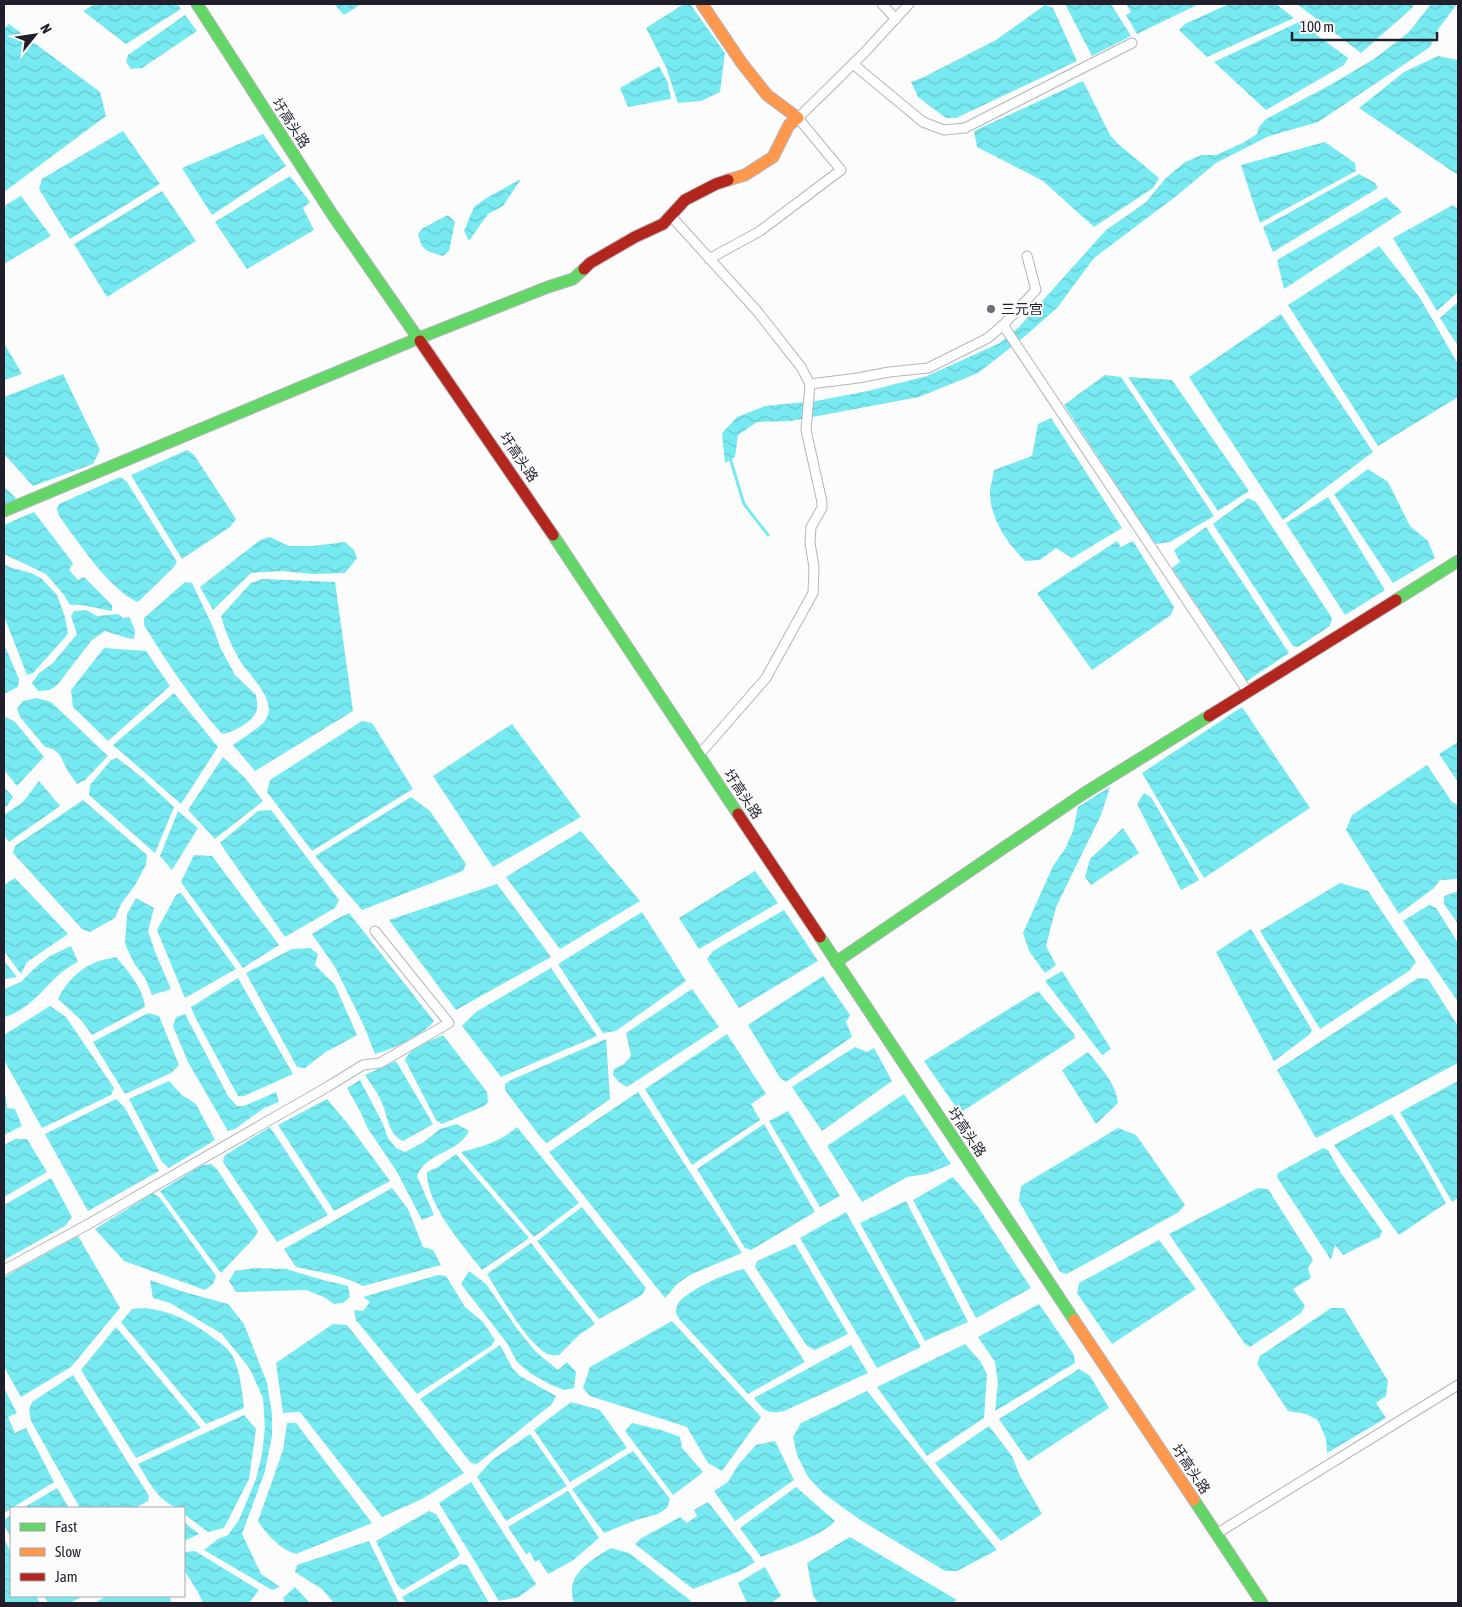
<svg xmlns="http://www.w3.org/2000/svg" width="1462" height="1607" font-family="'Asap Condensed','Noto Sans SC',sans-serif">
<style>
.water{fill:url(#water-waves)}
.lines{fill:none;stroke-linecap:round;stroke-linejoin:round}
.stream{stroke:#77e9f1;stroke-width:3}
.street-casing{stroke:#b5b4b9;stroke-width:11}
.fast-casing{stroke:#b5b4b9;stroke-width:13}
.slow-casing{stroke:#b5b4b9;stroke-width:13}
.jam-casing{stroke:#b5b4b9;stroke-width:13}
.street{stroke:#fff;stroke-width:9}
.fast{stroke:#63d668;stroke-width:11}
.slow{stroke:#ff974d;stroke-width:11}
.jam{stroke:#b3261e;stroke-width:11}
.poi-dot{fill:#6e6c75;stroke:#fcfcfc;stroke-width:2}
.labels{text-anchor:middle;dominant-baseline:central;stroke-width:4;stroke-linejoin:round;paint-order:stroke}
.street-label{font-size:14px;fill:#221f2c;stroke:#fcfcfc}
.poi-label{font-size:14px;fill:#221f2c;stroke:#fcfcfc;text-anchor:start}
</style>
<defs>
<pattern id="water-waves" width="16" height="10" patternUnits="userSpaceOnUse" patternTransform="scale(1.25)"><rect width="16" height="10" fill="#77e9f1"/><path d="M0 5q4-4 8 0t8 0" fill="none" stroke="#67c7cf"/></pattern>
</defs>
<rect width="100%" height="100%" fill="#fcfcfc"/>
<g class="water">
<polygon points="95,4 177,4 181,9 126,44 83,11"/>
<polygon points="334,4 361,4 344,15"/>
<polygon points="684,4 690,4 725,53 720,92 701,101 678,103 666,67 646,28"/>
<polygon points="1065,4 1111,4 1131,36 1092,56"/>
<polygon points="1126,4 1199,4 1137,34 1126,15 1131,12"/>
<polygon points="1229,4 1276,4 1294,18 1207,57 1179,30 1185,24"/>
<polygon points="1297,4 1415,4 1412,8 1361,53"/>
<polygon points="1431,4 1457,4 1439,28 1430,47 1318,122 1269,136 1216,163 1175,197 1094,258 1057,308 1024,337 978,373 919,397 791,421 757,422 738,435 735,457 725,463 722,433 737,417 765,406 816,401 868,391 927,376 1000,343 1019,327 1106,230 1145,203 1166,178 1185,162 1202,155 1216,155 1243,143 1257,134 1259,127 1266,119 1332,84 1374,59 1409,32"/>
<polygon points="1045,5 1053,8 1077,61 956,118 946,118 918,97 911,82 924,77 996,40"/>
<polygon points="185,15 197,31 142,68 131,69 126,62 128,55"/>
<polygon points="1299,22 1348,58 1344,65 1266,110 1214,62"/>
<polygon points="9,24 100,92 106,116 4,192 4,29"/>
<polygon points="1438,56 1458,60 1458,175 1359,108 1404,72"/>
<polygon points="659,66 668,83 671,99 628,107 620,88"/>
<polygon points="1083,81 1110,135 1117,143 1159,178 1153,188 1094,227 1043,181 977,147 974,131"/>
<polygon points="123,131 160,184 70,239 39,189 42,179"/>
<polygon points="263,134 286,166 212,215 182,168"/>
<polygon points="1325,142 1355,163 1356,171 1260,223 1241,165"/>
<polygon points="1359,174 1375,183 1378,188 1273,252 1263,227"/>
<polygon points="290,176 310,202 303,208 314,230 247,269 215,222"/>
<polygon points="521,179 503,206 488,214 469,241 464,231 474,207 488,197"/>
<polygon points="162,191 196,241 107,297 74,244"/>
<polygon points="21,196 51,236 4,264 4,206"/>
<polygon points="1386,197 1402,212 1284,289 1277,260"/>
<polygon points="1453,205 1458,209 1458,292 1437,311 1393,238"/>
<path d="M448 215 455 222 449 251 443 256C426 251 422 251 418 234L423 228Z"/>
<polygon points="1379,246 1420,298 1458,364 1458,397 1378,446 1288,305"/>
<polygon points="1458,302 1458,346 1440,318"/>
<polygon points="1281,314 1373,452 1283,520 1189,377"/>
<polygon points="4,343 22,374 4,380"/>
<polygon points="63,374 100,450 93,464 33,486 4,454 4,397"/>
<polygon points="1105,375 1121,377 1214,516 1170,542 1155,544 1064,405"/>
<polygon points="1128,377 1172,380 1249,491 1218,511"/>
<path d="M1051 418 1122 528 1072 558 1056 548 1040 560 1025 561C1007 543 989 517 990 490 991 484 993 477 994 470L1032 456 1038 424Z"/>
<polygon points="187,450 194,455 236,519 230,527 182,559 131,475"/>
<polygon points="1368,469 1388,482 1410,526 1428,541 1435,558 1393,583 1334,494"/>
<path d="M120 477 127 482 177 562 173 568 138 602C110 591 77 540 59 516L57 509 59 504Z"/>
<polygon points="4,487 16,498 13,503 4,507"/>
<polygon points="1328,497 1385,590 1345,615 1286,523"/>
<polygon points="1248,498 1256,502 1332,618 1330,626 1298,647 1293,646 1213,524"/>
<path d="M34 512 73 563 69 570 78 580 84 577 112 605V611C97 609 86 604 70 605L64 595 46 574 4 554V525Z"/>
<polygon points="1206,527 1289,653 1247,681 1172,568 1180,562 1174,550"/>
<polygon points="270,537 289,546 313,546 345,542 354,550 357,558 345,573 312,574 282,571 251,573 213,610 200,587 260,540"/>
<polygon points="1117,541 1121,547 1133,541 1174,607 1171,615 1092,670 1037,593"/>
<polygon points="4,564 9,567 31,573 41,578 57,595 65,617 68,634 33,673 27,675 4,616"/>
<path d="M263 579 335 582 353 711 255 771 233 745C241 739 258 729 264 722 281 702 248 675 239 659 231 645 225 631 221 616L251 583Z"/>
<path d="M185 582 192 583 213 627 220 647 235 675 256 695C257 701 258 707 256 712 251 723 234 732 222 734 192 700 168 664 144 625V618Z"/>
<polygon points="86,610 97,616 118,614 123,618 129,617 135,630 134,639 127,638 105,631 92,640 58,684 50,690 38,691 32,683 39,673 52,664 77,634 71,616 74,611"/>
<polygon points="4,644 19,679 18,687 4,694"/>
<polygon points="104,648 146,651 170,686 108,741 73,707 71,690"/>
<polygon points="174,693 218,747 181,804 113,745"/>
<polygon points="37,698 51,702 108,756 85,780 77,784 67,770 60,755 53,749 45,747 20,717 17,709 23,701"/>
<polygon points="1242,707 1310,808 1204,878 1142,773"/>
<polygon points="4,716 15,722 44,757 17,786 4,770"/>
<polygon points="362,721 372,723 413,789 312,851 267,792 270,780"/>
<polygon points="512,724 581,817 493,867 433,776"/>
<polygon points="1458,742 1458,782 1439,754"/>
<polygon points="223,757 245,778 263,801 215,839 188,810"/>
<polygon points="117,758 144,779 174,807 155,853 89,795 90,785 111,760"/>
<polygon points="1427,765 1452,802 1458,805 1458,879 1440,880 1434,888 1399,914 1346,830 1352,815"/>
<polygon points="39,781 60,806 9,842 4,835 4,815 23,802"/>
<polygon points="4,787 13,797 7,806 4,807"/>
<polygon points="1110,787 1101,815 1056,907 1046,946 1056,965 1045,973 1029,951 1023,933 1053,866 1065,849 1073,831 1078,807"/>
<polygon points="1144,793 1151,797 1199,880 1181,890 1137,804"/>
<polygon points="411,797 430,811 466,864 463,871 362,910 315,856"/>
<polygon points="83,800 147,855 146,865 135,885 121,904 115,918 90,932 82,929 13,853 15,846"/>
<polygon points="271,810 339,900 335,908 285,937 220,843 258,811"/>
<polygon points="178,811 198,828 172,870 160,856"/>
<polygon points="1123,828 1139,853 1091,885 1085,877 1090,859"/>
<polygon points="581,831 640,901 560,949 506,877"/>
<polygon points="194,855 212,856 279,945 243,968 181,882"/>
<polygon points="755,871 778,903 699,949 679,918"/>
<polygon points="15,878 68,934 27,962 21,974 4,951 4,885"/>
<polygon points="1340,883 1368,891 1416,962 1409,971 1320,1029 1260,931"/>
<polygon points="497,884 551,957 456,1010 389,920"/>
<polygon points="1458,891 1458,924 1444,904 1444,896"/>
<polygon points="181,893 236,969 185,998 157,930 176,895"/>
<polygon points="136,898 154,908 148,931 155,952 171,989 152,995 145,978 134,963 125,944 127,914"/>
<polygon points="1429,905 1436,908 1458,943 1458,1002 1403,921"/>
<polygon points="784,910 818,961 739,1008 707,959 713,951"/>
<polygon points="642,912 686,981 616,1031 603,1033 558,964"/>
<path d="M349 913 434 1021C422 1036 393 1049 375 1054L364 1026 335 967 312 934 335 920Z"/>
<polygon points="1251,929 1312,1030 1309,1035 1274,1061 1216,952"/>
<path d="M71 946 78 962C50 974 36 1009 4 1017V989L21 982 37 966 50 956Z"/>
<polygon points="310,948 318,954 315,965 335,985 357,1035 324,1053 305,1068 297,1067 246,973 292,949"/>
<path d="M116 957C128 971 143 988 145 1007L92 1035 81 1020 58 999C64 985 78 970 92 964 99 960 108 959 116 957Z"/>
<polygon points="4,961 17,977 4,979"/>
<polygon points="551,968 597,1036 501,1077 462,1026 476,1012"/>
<polygon points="1062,971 1111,1049 1102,1055 1045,981"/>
<polygon points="823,976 850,1015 846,1022 852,1037 786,1082 780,1078 748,1025"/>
<polygon points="238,978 293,1074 244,1096 238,1096 195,1017 191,1007"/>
<polygon points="1418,978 1428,979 1458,1026 1458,1063 1316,1138 1277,1070"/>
<polygon points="692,989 719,1027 627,1087 619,1082 613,1075 614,1069 624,1064 631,1056 626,1033"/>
<polygon points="1038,991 1074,1034 1075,1038 960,1113 924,1061"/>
<polygon points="50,1006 66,1017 114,1088 111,1095 42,1128 4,1060 4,1035"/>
<polygon points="148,1013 159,1016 179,1065 171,1073 125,1094 93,1042"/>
<polygon points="185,1014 228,1096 237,1106 244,1106 276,1092 279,1102 264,1108 235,1129 228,1131 188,1062 173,1026 176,1017"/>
<polygon points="727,1034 766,1094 751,1104 760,1120 692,1165 645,1089"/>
<path d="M443 1035 487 1092 488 1102 484 1106 442 1124 436 1120 405 1060C410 1047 431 1041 443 1035Z"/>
<polygon points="606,1039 610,1099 547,1143 541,1138 505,1090 505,1084 511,1080"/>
<polygon points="855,1047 867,1052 874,1048 892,1081 822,1131 792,1087"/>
<path d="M1088 1052C1100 1067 1116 1083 1118 1103L1096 1124 1062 1070Z"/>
<path d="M396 1061 433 1124 403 1141C388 1134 388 1117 382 1103 378 1093 371 1084 365 1075Z"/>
<path d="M360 1080 383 1124 388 1138 396 1148 405 1152 424 1142 440 1129 457 1124 469 1131C459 1153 426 1152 417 1176L434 1215 422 1220 397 1172 367 1127 360 1111 347 1088Z"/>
<polygon points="169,1081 182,1095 196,1104 215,1140 169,1168 162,1162 129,1099"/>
<polygon points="1458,1081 1458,1198 1452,1202 1400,1112"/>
<polygon points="4,1092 6,1097 7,1108 15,1109 22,1126 4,1135"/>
<polygon points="638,1092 742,1253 692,1274 678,1283 665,1298 549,1152"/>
<polygon points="904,1094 951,1164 927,1174 907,1177 862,1202 827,1146"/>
<polygon points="116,1099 125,1108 159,1171 88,1211 45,1134"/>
<polygon points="327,1099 348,1124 390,1181 334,1211 278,1125"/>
<polygon points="788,1111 840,1196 820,1207 769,1121"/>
<polygon points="1392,1114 1423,1162 1446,1203 1399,1235 1387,1219 1334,1145"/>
<polygon points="764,1124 815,1212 751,1250 745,1248 697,1169"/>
<polygon points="270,1127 328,1215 277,1242 223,1162 224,1156"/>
<path d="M517 1127 579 1203 534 1237 461 1152C484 1146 498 1143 517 1127Z"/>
<polygon points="1118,1128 1136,1135 1185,1205 1179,1212 1067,1274 1060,1272 1019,1201 1021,1186"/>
<polygon points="15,1139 27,1139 47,1172 4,1197 4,1145"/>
<polygon points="1323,1148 1328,1150 1341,1173 1382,1231 1380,1237 1343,1255 1335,1245 1331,1260 1277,1177 1278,1173"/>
<path d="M456 1154 529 1238 482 1270C463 1246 426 1204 427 1172L438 1167Z"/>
<polygon points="211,1164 216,1168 258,1231 255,1237 221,1273 160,1191 202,1165"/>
<polygon points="953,1177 978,1207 1031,1288 976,1318 913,1200"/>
<polygon points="51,1178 72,1217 65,1226 4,1260 4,1205"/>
<path d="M392 1188 408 1209 423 1247 433 1250 441 1265 363 1286C342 1275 319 1272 296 1267L284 1249Z"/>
<polygon points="1258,1188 1268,1189 1313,1260 1308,1268 1311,1278 1293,1289 1305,1306 1301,1313 1250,1347 1245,1344 1169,1234"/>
<polygon points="153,1193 160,1198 216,1276 213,1284 205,1290 124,1261 95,1229"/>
<polygon points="906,1201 968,1322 925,1341 860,1223"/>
<polygon points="582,1207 646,1288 642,1295 599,1319 537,1241"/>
<polygon points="846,1212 921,1347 877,1368 800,1238"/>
<polygon points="78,1236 120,1308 71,1367 21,1397 4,1367 4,1277"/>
<polygon points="1159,1240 1196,1289 1112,1344 1077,1293 1079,1283"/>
<path d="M531 1243 595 1324 579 1335 559 1355C556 1355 554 1356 551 1355 530 1350 499 1293 487 1274Z"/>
<polygon points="795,1244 848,1334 815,1350 807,1346 755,1267 757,1261"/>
<polygon points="254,1268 286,1269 323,1280 348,1286 350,1297 343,1303 334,1304 324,1297 306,1290 236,1292 229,1281 235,1271"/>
<path d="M744 1269 805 1362 748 1394 680 1320 676 1313C676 1311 677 1306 677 1305 685 1291 728 1272 744 1269Z"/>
<polygon points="469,1271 486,1284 518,1330 536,1352 558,1370 567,1362 576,1372 574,1388 564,1390 549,1384 530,1373 517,1362 507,1343 461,1284"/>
<polygon points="438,1275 446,1276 465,1307 483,1322 495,1340 491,1346 417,1394 356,1320 354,1310 363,1311 370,1302 363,1297"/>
<polygon points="150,1280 184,1292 228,1304 244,1324 267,1383 272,1414 272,1436 265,1471 242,1534 261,1574 280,1587 272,1590 204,1550 218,1539 228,1535 239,1520 256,1479 262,1454 265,1428 263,1398 250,1369 222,1334 170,1303 153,1298"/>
<polygon points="1039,1304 1074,1355 1075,1363 995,1411 998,1383 995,1362 978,1337"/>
<path d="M145 1308C171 1311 191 1321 212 1337 219 1342 227 1347 232 1355 240 1371 242 1389 244 1408L206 1424 121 1322 132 1309Z"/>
<polygon points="1331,1308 1344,1308 1388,1381 1386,1396 1376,1403 1386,1418 1327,1453 1326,1439 1318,1420 1306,1414 1288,1411 1257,1364 1260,1356"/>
<polygon points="672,1321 761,1417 722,1471 708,1463 687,1427 590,1396 583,1388 590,1367"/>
<polygon points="333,1324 347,1325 464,1473 422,1499 382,1517 300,1412 283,1413 276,1363"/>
<polygon points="116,1327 201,1428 136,1458 81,1370"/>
<polygon points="965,1344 980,1361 987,1374 984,1418 927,1456 877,1387"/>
<polygon points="500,1345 513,1369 520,1376 556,1396 552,1404 477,1464 471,1463 420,1399"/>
<path d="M851 1345 868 1373 784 1411C767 1415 764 1410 754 1398Z"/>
<polygon points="1079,1369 1090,1376 1109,1408 1028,1461 999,1419"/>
<polygon points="73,1375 149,1496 148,1501 135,1508 80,1508 31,1421 29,1410 32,1402"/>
<polygon points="4,1388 17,1413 8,1417 15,1433 26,1428 54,1482 4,1513"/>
<polygon points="867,1391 997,1550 957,1571 945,1571 862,1521 824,1494 808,1477 797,1455 793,1437 801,1423"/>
<polygon points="571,1402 600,1410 627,1448 570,1482 534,1430"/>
<path d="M244 1415 256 1429 249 1479 224 1528 208 1532 184 1514V1508C161 1508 149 1481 138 1464Z"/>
<path d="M287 1423H296L372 1523 296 1554C280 1549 267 1535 258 1521L283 1450Z"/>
<polygon points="632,1423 661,1430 680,1437 682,1448 703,1472 697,1477 673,1495 625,1431"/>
<polygon points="989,1426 1012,1456 1020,1476 1042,1514 1001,1541 935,1463"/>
<polygon points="530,1434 567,1486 506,1521 477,1477 492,1460"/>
<polygon points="775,1441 794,1480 735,1521 714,1491 728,1482 738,1465 756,1445"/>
<polygon points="633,1451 670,1499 667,1508 658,1514 636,1520 604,1533 572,1489"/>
<polygon points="471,1482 536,1584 519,1597 499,1601 439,1503"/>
<path d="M796 1487 835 1521C824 1535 779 1550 761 1557L740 1528Z"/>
<polygon points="57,1488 69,1508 23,1508"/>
<polygon points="568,1491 599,1538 572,1561 548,1574 539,1560 535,1562 530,1552 526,1554 508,1527"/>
<polygon points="708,1502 755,1562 740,1571 693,1589 635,1544 640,1539 680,1517 687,1523 697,1516 694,1510"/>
<polygon points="429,1511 436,1514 460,1554 457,1558 403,1590 398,1586 376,1541"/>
<polygon points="11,1515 11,1538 4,1525 4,1520"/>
<polygon points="184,1522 199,1534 184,1541"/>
<polygon points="850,1537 957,1600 952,1603 818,1603 813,1595 807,1563"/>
<polygon points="4,1539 11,1552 11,1596 36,1596 40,1603 4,1603"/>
<polygon points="369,1541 399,1603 334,1603 322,1589 295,1572 297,1565"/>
<path d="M611 1548 629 1553 691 1601 690 1603H574C573 1599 572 1595 572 1591 571 1571 596 1557 611 1548Z"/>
<polygon points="195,1551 259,1590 249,1603 203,1603 198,1592 184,1570 184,1552"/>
<polygon points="460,1564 467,1565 489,1603 406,1603 402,1597"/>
<polygon points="765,1567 781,1596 771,1603 747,1603 738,1583"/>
<polygon points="295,1587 310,1603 285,1603 283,1598"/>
<polygon points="44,1596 83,1596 70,1603 48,1603"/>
<polygon points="106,1596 170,1596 171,1603 95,1603"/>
</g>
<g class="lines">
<polyline class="stream" points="730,458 744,504 768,535"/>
<g class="street-casing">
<g id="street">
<polyline points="882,4 896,19"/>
<polyline points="853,64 923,122 944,130 965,128 1132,43"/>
<polyline points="670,215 757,311 801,367 810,384 806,430 822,502 822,508 811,527 810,543 814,567 813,593 766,678 699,755"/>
<polyline points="709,259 760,231 841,170 798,118 865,52 909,4"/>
<polyline points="1003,325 1248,692"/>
<polyline points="810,384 858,378 889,372 928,368 988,338 1003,325 1036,290 1027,256"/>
<polyline points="4,1270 85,1226 329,1086 363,1065 380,1063 449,1023 375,931"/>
<polyline points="1216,1534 1458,1385"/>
</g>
</g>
<g class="fast-casing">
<g id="fast">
<polyline points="197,4 332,214 420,341"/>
<polyline points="4,511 419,338 548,287 573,279 584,269"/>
<polyline points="553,535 738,814"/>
<polyline points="1396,600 1458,561"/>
<polyline points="820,937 1074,1320"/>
<polyline points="836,962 1083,794 1209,716"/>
<polyline points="1194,1500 1262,1603"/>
</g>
</g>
<g class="slow-casing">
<g id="slow">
<polyline points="702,4 741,62 767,95 798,118 789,125 773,157 745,175 728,180"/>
<polyline points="1074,1320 1194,1500"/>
</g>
</g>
<g class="jam-casing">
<g id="jam">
<polyline points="584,269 590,263 635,237 663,224 685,200 716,184 728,180"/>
<polyline points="420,341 553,535"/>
<polyline points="1209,716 1396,600"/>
<polyline points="738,814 820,937"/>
</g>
</g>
<use href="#street" class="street"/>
<use href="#fast" class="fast"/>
<use href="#slow" class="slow"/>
<use href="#jam" class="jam"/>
</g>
<circle class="poi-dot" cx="991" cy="309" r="5"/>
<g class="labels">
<g class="street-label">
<text transform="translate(291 123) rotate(57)">圩高头路</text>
<text transform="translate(519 457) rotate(56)">圩高头路</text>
<text transform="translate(743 794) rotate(56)">圩高头路</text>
<text transform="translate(967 1132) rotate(56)">圩高头路</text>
<text transform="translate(1191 1469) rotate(56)">圩高头路</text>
</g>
<g class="poi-label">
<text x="1001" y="309">三元宫</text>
</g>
</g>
<rect width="1462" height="1607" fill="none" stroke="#221f2c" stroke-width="10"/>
<rect x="10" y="1507" width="175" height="90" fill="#fcfcfc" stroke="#a5a4a9"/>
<rect x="20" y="1523" width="25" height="8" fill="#63d668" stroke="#a5a4a9"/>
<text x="55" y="1532" font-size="15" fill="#221f2c">Fast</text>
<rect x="20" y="1548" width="25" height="8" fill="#ff974d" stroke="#a5a4a9"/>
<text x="55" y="1557" font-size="15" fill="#221f2c">Slow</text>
<rect x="20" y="1573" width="25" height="8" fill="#b3261e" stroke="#a5a4a9"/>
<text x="55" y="1582" font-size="15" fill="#221f2c">Jam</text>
<g transform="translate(35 35) rotate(60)" stroke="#fcfcfc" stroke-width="4" paint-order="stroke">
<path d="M0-4L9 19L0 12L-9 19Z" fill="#221f2c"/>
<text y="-8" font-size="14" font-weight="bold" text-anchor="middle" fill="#221f2c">N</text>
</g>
<path d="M1292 32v8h145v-8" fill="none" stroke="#221f2c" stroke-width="2.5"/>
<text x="1300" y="32" font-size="15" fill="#221f2c" stroke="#fcfcfc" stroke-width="4" paint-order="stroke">100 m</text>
</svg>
